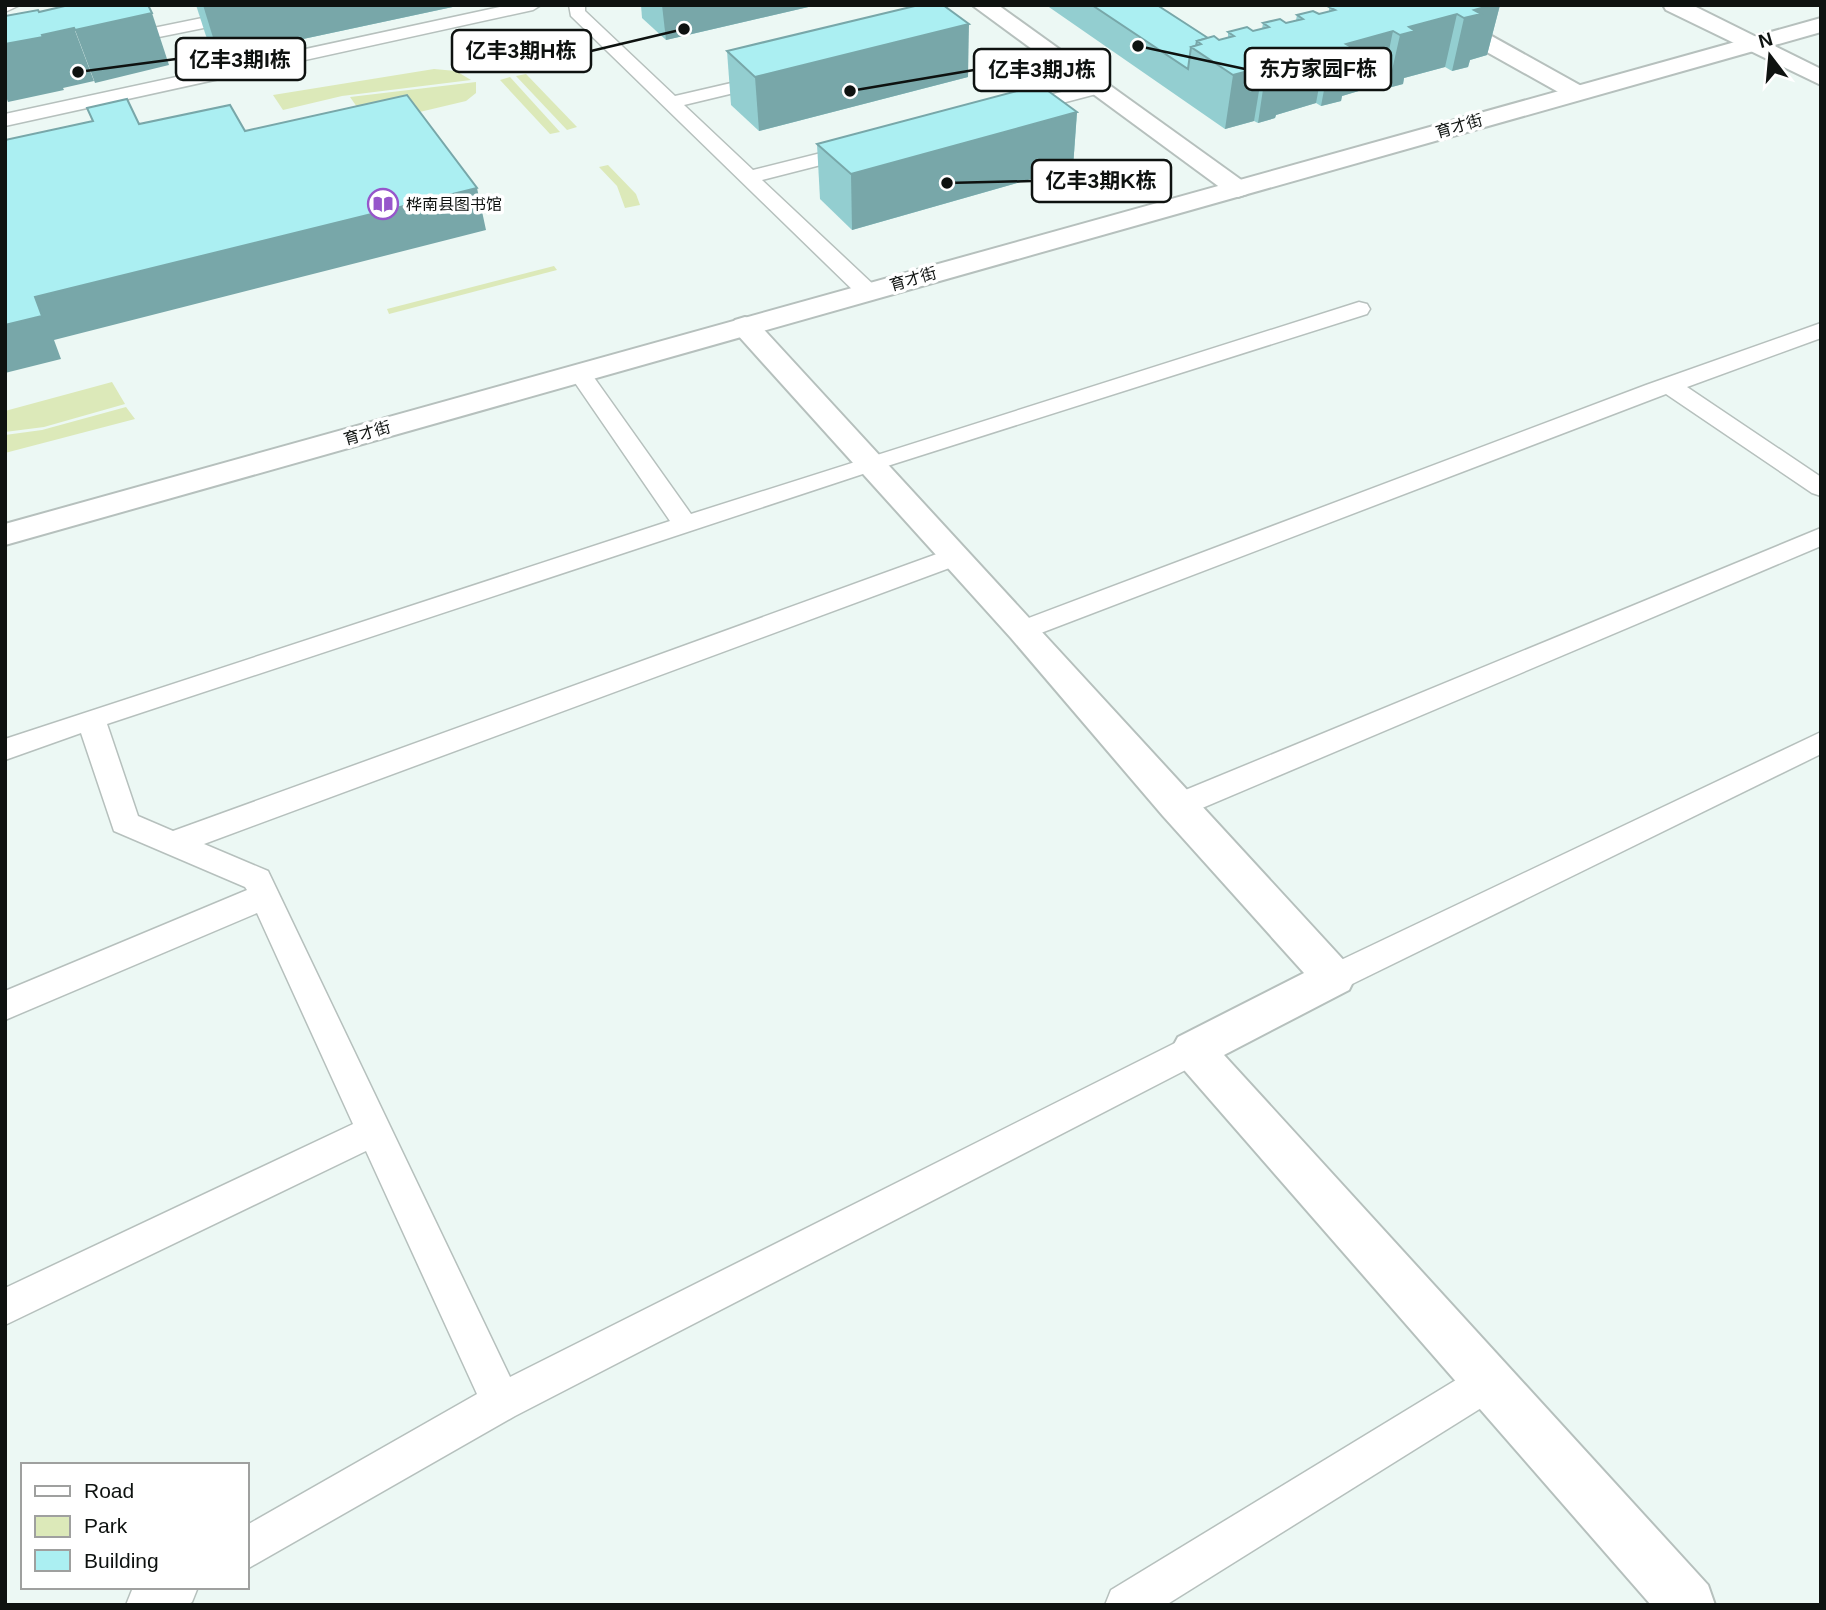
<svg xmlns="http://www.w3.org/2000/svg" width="1826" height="1610" font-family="Arial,'Noto Sans SC',sans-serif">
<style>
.green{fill:#dce9b9}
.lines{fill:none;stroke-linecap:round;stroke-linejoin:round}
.lane-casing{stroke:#b6c0bd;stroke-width:3}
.street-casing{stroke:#b6c0bd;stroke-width:4}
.secondary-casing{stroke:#b6c0bd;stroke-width:4}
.highway-casing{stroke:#b6c0bd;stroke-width:4}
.lane{fill:#fff;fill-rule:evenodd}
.street{fill:#fff;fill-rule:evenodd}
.secondary{fill:#fff;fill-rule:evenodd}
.highway{fill:#fff;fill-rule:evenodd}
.wall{fill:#93ced0}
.shaded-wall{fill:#78a7a9}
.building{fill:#abeff2;stroke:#78a7a9;stroke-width:2}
.labels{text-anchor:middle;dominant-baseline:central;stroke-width:7;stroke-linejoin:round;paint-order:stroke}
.far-street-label{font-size:16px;fill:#0e1210;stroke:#fff}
.far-poi-label{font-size:16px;fill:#0e1210;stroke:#fff;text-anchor:start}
.leader{fill:none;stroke:#0e1210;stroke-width:2.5}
.callout-dot{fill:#0e1210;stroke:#fff;stroke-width:2.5}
.callout{fill:#fff;stroke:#0e1210;stroke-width:2.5}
.callout-label{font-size:21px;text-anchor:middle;font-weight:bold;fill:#0e1210}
</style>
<rect width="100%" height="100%" fill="#ecf8f4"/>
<g class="green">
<polygon points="434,69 456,71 471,80 342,96 283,110 273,95"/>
<polygon points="526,74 577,127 567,130 516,76"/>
<polygon points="510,77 560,132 550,134 500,80"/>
<polygon points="476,82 476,93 466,101 369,124 350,97"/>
<polygon points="608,165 636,194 640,205 625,208 617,186 599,167"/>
<polygon points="554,266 557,270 389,314 387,309"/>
<polygon points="112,382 125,404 44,427 5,432 5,411"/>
<polygon points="126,407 135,419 5,453 5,435 42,430"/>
</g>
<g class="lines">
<g class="lane-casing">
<g id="lane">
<polygon points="5,5 20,5 5,12"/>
<polygon points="266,5 301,5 293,10 119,45 110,40 119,35"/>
<polygon points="509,5 541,5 533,10 5,126 5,114"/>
<polygon points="569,5 585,5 585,11 675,96 770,74 776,75 779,79 776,83 684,105 753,170 857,144 864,146 867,150 864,154 762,180 876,287 879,292 876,297 860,297 571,16"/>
<polygon points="1098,83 1104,84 1107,88 1104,92 1020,114 1011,108 1013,104"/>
<polygon points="1359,302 1367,304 1370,309 1367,314 878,469 107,724 138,816 173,831 945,551 954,549 963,551 967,557 963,563 204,844 268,871 510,1377 1181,1040 1193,1036 1205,1040 1210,1050 1205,1060 515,1416 247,1569 247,1525 477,1394 366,1151 5,1325 5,1288 353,1124 257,913 5,1020 5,991 247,890 245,887 114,831 81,733 5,760 5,739 670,521 569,374 572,369 588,369 691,514"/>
<polygon points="1821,323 1821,338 1687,387 1821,477 1821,496 1812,493 1666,394 1033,636 1023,639 1013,636 1010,630 1013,624 1646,385"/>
<polygon points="1821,528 1821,546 1188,814 1177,817 1166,814 1162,806 1166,798"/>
<polygon points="1821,732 1821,754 1346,987 1334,991 1322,987 1318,978 1322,969"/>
<polygon points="1488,1363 1502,1369 1508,1382 1502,1395 1166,1605 1105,1605 1111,1590 1474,1369"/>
<polygon points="136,1587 198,1587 192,1602 187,1605 126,1605 132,1590"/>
</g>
</g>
<g class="street-casing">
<g id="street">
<polygon points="972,5 998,5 1247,184 1251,189 1247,194 1238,197 1229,194"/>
<polygon points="1409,5 1436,5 1585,88 1589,93 1585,98 1569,98 1412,10"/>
<polygon points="745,317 755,320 1349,966 1355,978 1349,990 1224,1055 1708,1585 1715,1605 1651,1605 1178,1063 1171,1050 1178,1037 1304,973 1163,816 1011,638 735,332 731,326 735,320"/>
</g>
</g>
<g class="secondary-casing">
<polygon id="secondary" points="1821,18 1821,32 5,545 5,524"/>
</g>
<g class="highway-casing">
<polygon id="highway" points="1663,5 1692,5 1821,69 1821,85 1666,10"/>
</g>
<use href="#lane" class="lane"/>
<use href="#street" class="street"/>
<use href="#secondary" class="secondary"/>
<use href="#highway" class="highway"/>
</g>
<g class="wall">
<polygon points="196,5 462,5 219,57 206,36"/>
<polygon points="641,5 817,5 666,40 642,18"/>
<polygon points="1046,5 1157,5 1208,38 1219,40 1228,38 1228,32 1253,31 1262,29 1263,23 1286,23 1296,20 1297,15 1319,14 1329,12 1329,7 1353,5 1500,5 1487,55 1470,60 1468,67 1452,71 1445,67 1404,78 1403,84 1388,88 1382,84 1342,96 1341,101 1321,106 1316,103 1276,115 1275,118 1258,123 1254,121 1225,129"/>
<polygon points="727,51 968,77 759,131 731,105"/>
<polygon points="1077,112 1073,167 852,230 820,199 817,144"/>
</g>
<g class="shaded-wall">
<polygon points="203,5 462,5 219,57"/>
<polygon points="662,5 817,5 666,40"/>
<polygon points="1492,5 1500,5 1487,55 1470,60 1468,67 1452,71 1464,18 1474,10"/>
<polygon points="152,13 169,65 95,83 75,30"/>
<polygon points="1457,14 1445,67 1404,78 1403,84 1388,88 1400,35 1409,27"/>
<polygon points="969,24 968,77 759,131 755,77"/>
<polygon points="74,28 94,81 63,88 64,90 8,102 5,94 5,44 42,35"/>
<polygon points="1393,31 1382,84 1342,96 1341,101 1321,106 1331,53 1346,44"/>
<polygon points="1326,50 1316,103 1276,115 1275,118 1258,123 1266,69 1281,62"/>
<polygon points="1263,67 1254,121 1225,129 1233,75"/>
<polygon points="1077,112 1073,167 852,230 851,174"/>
<polygon points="477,188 486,230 54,340 61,359 5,373 5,325 35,297"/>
</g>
<g class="building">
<polygon points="69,5 148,5 152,13 75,30 74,28 42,35 43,37 5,44 5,16 38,10 39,12"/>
<polygon points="919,5 943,5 969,24 755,77 727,51"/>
<polygon points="1092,5 1157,5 1208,38 1197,41 1196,46 1191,47 1188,69"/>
<polygon points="1335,5 1350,6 1492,5 1474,10 1481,14 1464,18 1457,14 1409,27 1415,31 1400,35 1393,31 1346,44 1351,47 1331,53 1326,50 1281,62 1284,64 1266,69 1263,67 1233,75 1191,47 1201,44 1197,41 1214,36 1219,40 1234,36 1228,32 1247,27 1253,31 1269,27 1263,23 1280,19 1286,23 1303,19 1297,15 1313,11 1319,14 1335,10 1329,7"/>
<polygon points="1040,85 1077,112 851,174 817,144"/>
<polygon points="407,95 477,188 35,297 42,316 5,325 5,140 93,121 87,108 127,99 139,124 230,105 245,131"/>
</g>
<defs>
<g id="library-ring" transform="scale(1.575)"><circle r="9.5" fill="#fff" stroke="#9656cb" stroke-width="1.5"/><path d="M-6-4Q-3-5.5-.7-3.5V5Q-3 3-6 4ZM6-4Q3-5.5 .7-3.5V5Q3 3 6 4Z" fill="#9656cb"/></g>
</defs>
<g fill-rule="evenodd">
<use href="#library-ring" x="383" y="204"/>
</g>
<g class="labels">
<g class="far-street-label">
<text transform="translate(1459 126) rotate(-16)">育才街</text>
<text transform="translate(913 279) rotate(-16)">育才街</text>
<text transform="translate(367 433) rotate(-16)">育才街</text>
</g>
<g class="far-poi-label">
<text x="406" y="204">桦南县图书馆</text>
</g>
</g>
<path class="leader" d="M684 29L591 51M78 72L176 59M1138 46L1245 69M850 91L974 70M947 183L1032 181"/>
<g class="callout-dot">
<circle cx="684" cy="29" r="7"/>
<circle cx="78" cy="72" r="7"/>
<circle cx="1138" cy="46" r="7"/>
<circle cx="850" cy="91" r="7"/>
<circle cx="947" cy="183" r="7"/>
</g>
<g class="callout">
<rect x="452" y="30" width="139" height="42" rx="7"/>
<rect x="176" y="38" width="129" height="42" rx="7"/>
<rect x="1245" y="48" width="146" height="42" rx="7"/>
<rect x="974" y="49" width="136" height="42" rx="7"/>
<rect x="1032" y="160" width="139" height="42" rx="7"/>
</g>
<g class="callout-label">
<text x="521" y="58">亿丰3期H栋</text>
<text x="240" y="67">亿丰3期I栋</text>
<text x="1318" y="76">东方家园F栋</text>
<text x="1042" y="77">亿丰3期J栋</text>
<text x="1101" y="188">亿丰3期K栋</text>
</g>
<rect width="1826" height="1610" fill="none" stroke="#0e1210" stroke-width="14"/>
<rect x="21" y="1463" width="228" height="126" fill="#ffffff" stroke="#9fa09f" stroke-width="2"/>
<rect x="35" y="1486" width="35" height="10" fill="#ffffff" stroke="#9fa09f" stroke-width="2"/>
<text x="84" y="1498" font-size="21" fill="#0e1210">Road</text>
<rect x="35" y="1516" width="35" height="21" fill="#dce9b9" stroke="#9fa09f" stroke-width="2"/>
<text x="84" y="1533" font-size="21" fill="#0e1210">Park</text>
<rect x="35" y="1550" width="35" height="21" fill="#abeff2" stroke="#9fa09f" stroke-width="2"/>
<text x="84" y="1568" font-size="21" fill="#0e1210">Building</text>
<g transform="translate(1770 56) rotate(344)" stroke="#ffffff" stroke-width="5" paint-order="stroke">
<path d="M0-5L12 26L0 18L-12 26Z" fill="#0e1210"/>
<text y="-10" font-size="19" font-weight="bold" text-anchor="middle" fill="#0e1210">N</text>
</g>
</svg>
